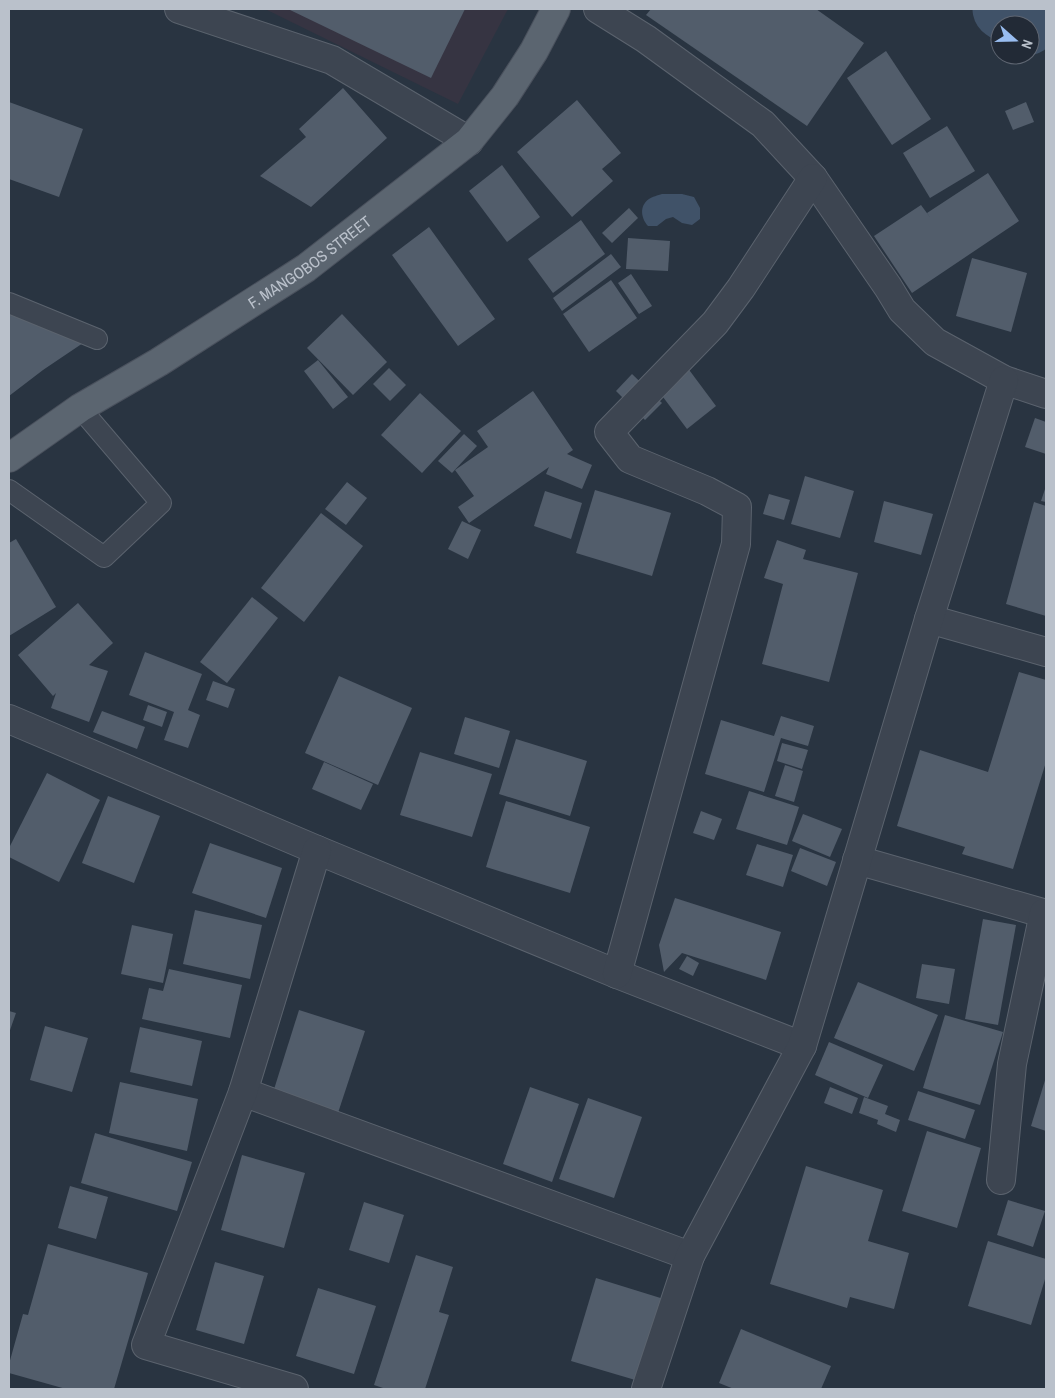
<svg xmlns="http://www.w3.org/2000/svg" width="1055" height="1398" font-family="'Archivo Narrow',sans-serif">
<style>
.medical{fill:#363442}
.water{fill:#405268}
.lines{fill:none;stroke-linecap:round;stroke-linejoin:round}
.river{stroke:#405268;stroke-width:61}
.building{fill:#525d6b}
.lane-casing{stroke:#5b636e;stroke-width:22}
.street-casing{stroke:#5b636e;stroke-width:30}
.primary-casing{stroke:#4a515d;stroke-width:30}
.lane{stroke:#3d4551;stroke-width:20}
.street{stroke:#3d4551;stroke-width:28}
.primary{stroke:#5b6570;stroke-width:28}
.labels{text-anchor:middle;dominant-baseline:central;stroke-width:4.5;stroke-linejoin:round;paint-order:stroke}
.street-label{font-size:16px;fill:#bac1cb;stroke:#222a36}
</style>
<rect width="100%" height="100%" fill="#293441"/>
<polygon class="medical" points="265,9 508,9 458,104"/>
<path class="water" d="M662 194H682L694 197 700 208V219L692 225 682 223 673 217 666 219 657 226H648C641 218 639 206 649 199 652 197 658 195 662 194Z"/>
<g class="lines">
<polyline class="river" points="1003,9 1027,25"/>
</g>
<g class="building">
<polygon points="288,9 465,9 431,78"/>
<polygon points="651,9 816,9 864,43 807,126 646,15"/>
<polygon points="886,51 931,119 892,145 847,78"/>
<polygon points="343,88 387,138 311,207 260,176 306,137 299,129"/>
<polygon points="577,100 621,153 602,169 613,181 572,217 517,152"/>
<polygon points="9,102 83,129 59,197 9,179"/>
<polygon points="1026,102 1034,122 1013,130 1005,111"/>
<polygon points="947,126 975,171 930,198 903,153"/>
<polygon points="502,165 540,217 507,242 469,191"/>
<polygon points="988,173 1019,221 912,293 874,236 921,205 932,220 927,213"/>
<polygon points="629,208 638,218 612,243 602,233"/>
<polygon points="581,220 605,254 553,293 528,259"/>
<polygon points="429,227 495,319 458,346 392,255"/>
<polygon points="628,238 670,241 668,271 626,269"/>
<polygon points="611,254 621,267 562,311 553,298"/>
<polygon points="972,258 1027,273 1011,332 956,316"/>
<polygon points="631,274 652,306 639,314 618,283"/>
<polygon points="611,280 637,318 589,352 563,314"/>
<polygon points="9,309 86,341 43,370 9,396"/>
<polygon points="342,314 387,362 353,395 307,348"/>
<polygon points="681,359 716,406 687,429 651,381"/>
<polygon points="318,360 348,397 333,409 304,371"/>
<polygon points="389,368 406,385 390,401 373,384"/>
<polygon points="632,374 662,403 645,420 616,391"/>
<polygon points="533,391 573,450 567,454 592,465 582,489 546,474 549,467 469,523 458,507 474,496 455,470 488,447 477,431"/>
<polygon points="420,393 461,431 422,473 381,435"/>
<polygon points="1035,418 1046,422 1046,454 1025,447"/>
<polygon points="464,434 477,446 452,473 438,461"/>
<polygon points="805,476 854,491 840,538 791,524"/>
<polygon points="347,482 367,498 346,525 325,509"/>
<polygon points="1046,486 1046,502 1041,501"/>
<polygon points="595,490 671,513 652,576 576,553"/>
<polygon points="545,491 582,503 571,539 534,526"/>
<polygon points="769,494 790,500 784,520 763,514"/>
<polygon points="884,501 933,514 921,555 874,542"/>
<polygon points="1034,502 1046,506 1046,616 1006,604"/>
<polygon points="321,513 363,546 304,622 261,588"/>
<polygon points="462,521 481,530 468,559 448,549"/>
<polygon points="16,539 56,607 9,636 9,543"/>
<polygon points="777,540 806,550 803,559 858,573 829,682 762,664 783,584 764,578"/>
<polygon points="252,597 278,618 227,683 200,662"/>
<polygon points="78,603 113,643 89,665 108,671 89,722 51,708 56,693 53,696 18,655"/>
<polygon points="145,652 202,674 188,710 200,715 188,748 164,740 174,712 129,695"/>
<polygon points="1019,672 1046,680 1046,762 1013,869 962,854 965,847 897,826 920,750 988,772"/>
<polygon points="339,676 412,708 378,785 305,753"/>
<polygon points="213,681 235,689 228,708 206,700"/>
<polygon points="148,705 167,712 162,727 143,720"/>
<polygon points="102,711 145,727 137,749 93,732"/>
<polygon points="781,716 814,726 808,746 781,738 764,792 705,774 721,720 774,736"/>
<polygon points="465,717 510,731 499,768 454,754"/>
<polygon points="516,739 587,761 570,816 499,794"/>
<polygon points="782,743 808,750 802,769 777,761"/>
<polygon points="420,752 492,774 472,837 400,815"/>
<polygon points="324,762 373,784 361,810 312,789"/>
<polygon points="785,765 803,771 794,802 775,796"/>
<polygon points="47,773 100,800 59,882 9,857 9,848"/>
<polygon points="749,791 799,807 787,845 736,829"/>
<polygon points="108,796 160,816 134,883 82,863"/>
<polygon points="506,801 590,827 570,893 486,867"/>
<polygon points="701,811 722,819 714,840 693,833"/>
<polygon points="803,814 842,829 830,857 792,841"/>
<polygon points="210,843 282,868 266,918 192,893"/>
<polygon points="757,844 793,855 783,887 746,875"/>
<polygon points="800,848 836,862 827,886 791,871"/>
<polygon points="675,898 781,932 766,980 682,953 664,972 659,945"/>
<polygon points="195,910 262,925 250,979 183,964"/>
<polygon points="983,919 1016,925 998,1025 965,1019"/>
<polygon points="132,925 173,934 163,983 121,974"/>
<polygon points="687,956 699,963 693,976 679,969"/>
<polygon points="922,964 955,969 949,1004 916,998"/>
<polygon points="169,969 242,985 230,1038 142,1019 149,988 163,991"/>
<polygon points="858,982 938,1015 914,1071 834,1038"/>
<polygon points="299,1010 365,1031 335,1122 270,1102"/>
<polygon points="9,1011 16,1013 9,1033"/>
<polygon points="945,1015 1003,1032 980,1105 923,1088"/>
<polygon points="45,1026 88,1038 72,1092 30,1080"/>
<polygon points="140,1027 202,1041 192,1086 130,1072"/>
<polygon points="829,1042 883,1065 868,1098 815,1075"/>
<polygon points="1046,1077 1046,1131 1031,1126"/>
<polygon points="120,1082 198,1099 187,1151 109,1133"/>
<polygon points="530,1087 579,1104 552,1182 503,1164"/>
<polygon points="830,1087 858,1098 852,1114 824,1103"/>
<polygon points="918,1091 975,1110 965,1139 908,1120"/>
<polygon points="864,1097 888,1106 885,1114 900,1120 896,1132 877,1124 878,1120 859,1113"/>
<polygon points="588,1098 642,1117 614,1198 559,1179"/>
<polygon points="927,1131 981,1148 957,1228 902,1211"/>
<polygon points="95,1133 192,1162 177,1211 81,1183"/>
<polygon points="242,1155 305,1173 284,1248 221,1230"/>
<polygon points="806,1166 883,1190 868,1241 909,1253 894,1309 850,1297 847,1308 770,1284"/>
<polygon points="70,1186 108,1197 96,1239 58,1228"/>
<polygon points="1008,1200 1045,1211 1033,1247 997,1235"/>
<polygon points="364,1202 404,1215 389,1263 349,1250"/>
<polygon points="988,1241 1046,1259 1046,1276 1031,1325 968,1306"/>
<polygon points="48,1244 148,1273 114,1389 66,1389 9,1373 9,1364 23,1314 28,1315"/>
<polygon points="416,1255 453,1267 439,1312 449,1315 425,1389 386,1389 374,1385"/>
<polygon points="215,1262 264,1276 244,1344 196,1330"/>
<polygon points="596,1278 667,1300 642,1382 571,1361"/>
<polygon points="318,1288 376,1306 354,1374 296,1356"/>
<polygon points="741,1329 831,1366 821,1389 734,1389 719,1383"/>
</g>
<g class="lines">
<g class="lane-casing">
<g id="lane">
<polyline points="9,303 97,339"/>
<polyline points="9,490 104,557 161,503 80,408"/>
</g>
</g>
<g class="street-casing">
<g id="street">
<polyline points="179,9 332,60 469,141"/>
<polyline points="598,9 646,39 763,124 813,178 888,287 902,310 935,342 1004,380 1046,394"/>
<polyline points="929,619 1046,652"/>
<polyline points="9,719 317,850 617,974 802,1046"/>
<polyline points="857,860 1046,914"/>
<polyline points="617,974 736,544 737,507 707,491 630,459 609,432 715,323 741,288 813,178"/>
<polyline points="243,1092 690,1256"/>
<polyline points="1001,1180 1012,1064 1044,913"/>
<polyline points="294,1389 146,1345 243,1092 317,850"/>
<polyline points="646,1389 690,1256 802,1046 929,619 1004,380"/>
</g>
</g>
<g class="primary-casing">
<g id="primary">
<path id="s1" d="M9 458 80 408 159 362 306 268 469 141 505 96 534 51 556 9"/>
</g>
</g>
<use href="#lane" class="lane"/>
<use href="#street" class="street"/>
<use href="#primary" class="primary"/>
</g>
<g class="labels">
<g class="street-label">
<text stroke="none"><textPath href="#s1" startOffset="359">F. MANGOBOS STREET</textPath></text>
</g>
</g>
<rect width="1055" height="1398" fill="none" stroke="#bac1cb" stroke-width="20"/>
<g transform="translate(1015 40) rotate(110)"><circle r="24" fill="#222a36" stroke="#5f6672"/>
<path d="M0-4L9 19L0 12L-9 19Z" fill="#99bdf0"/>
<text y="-8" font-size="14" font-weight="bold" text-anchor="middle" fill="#bac1cb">N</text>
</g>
</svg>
